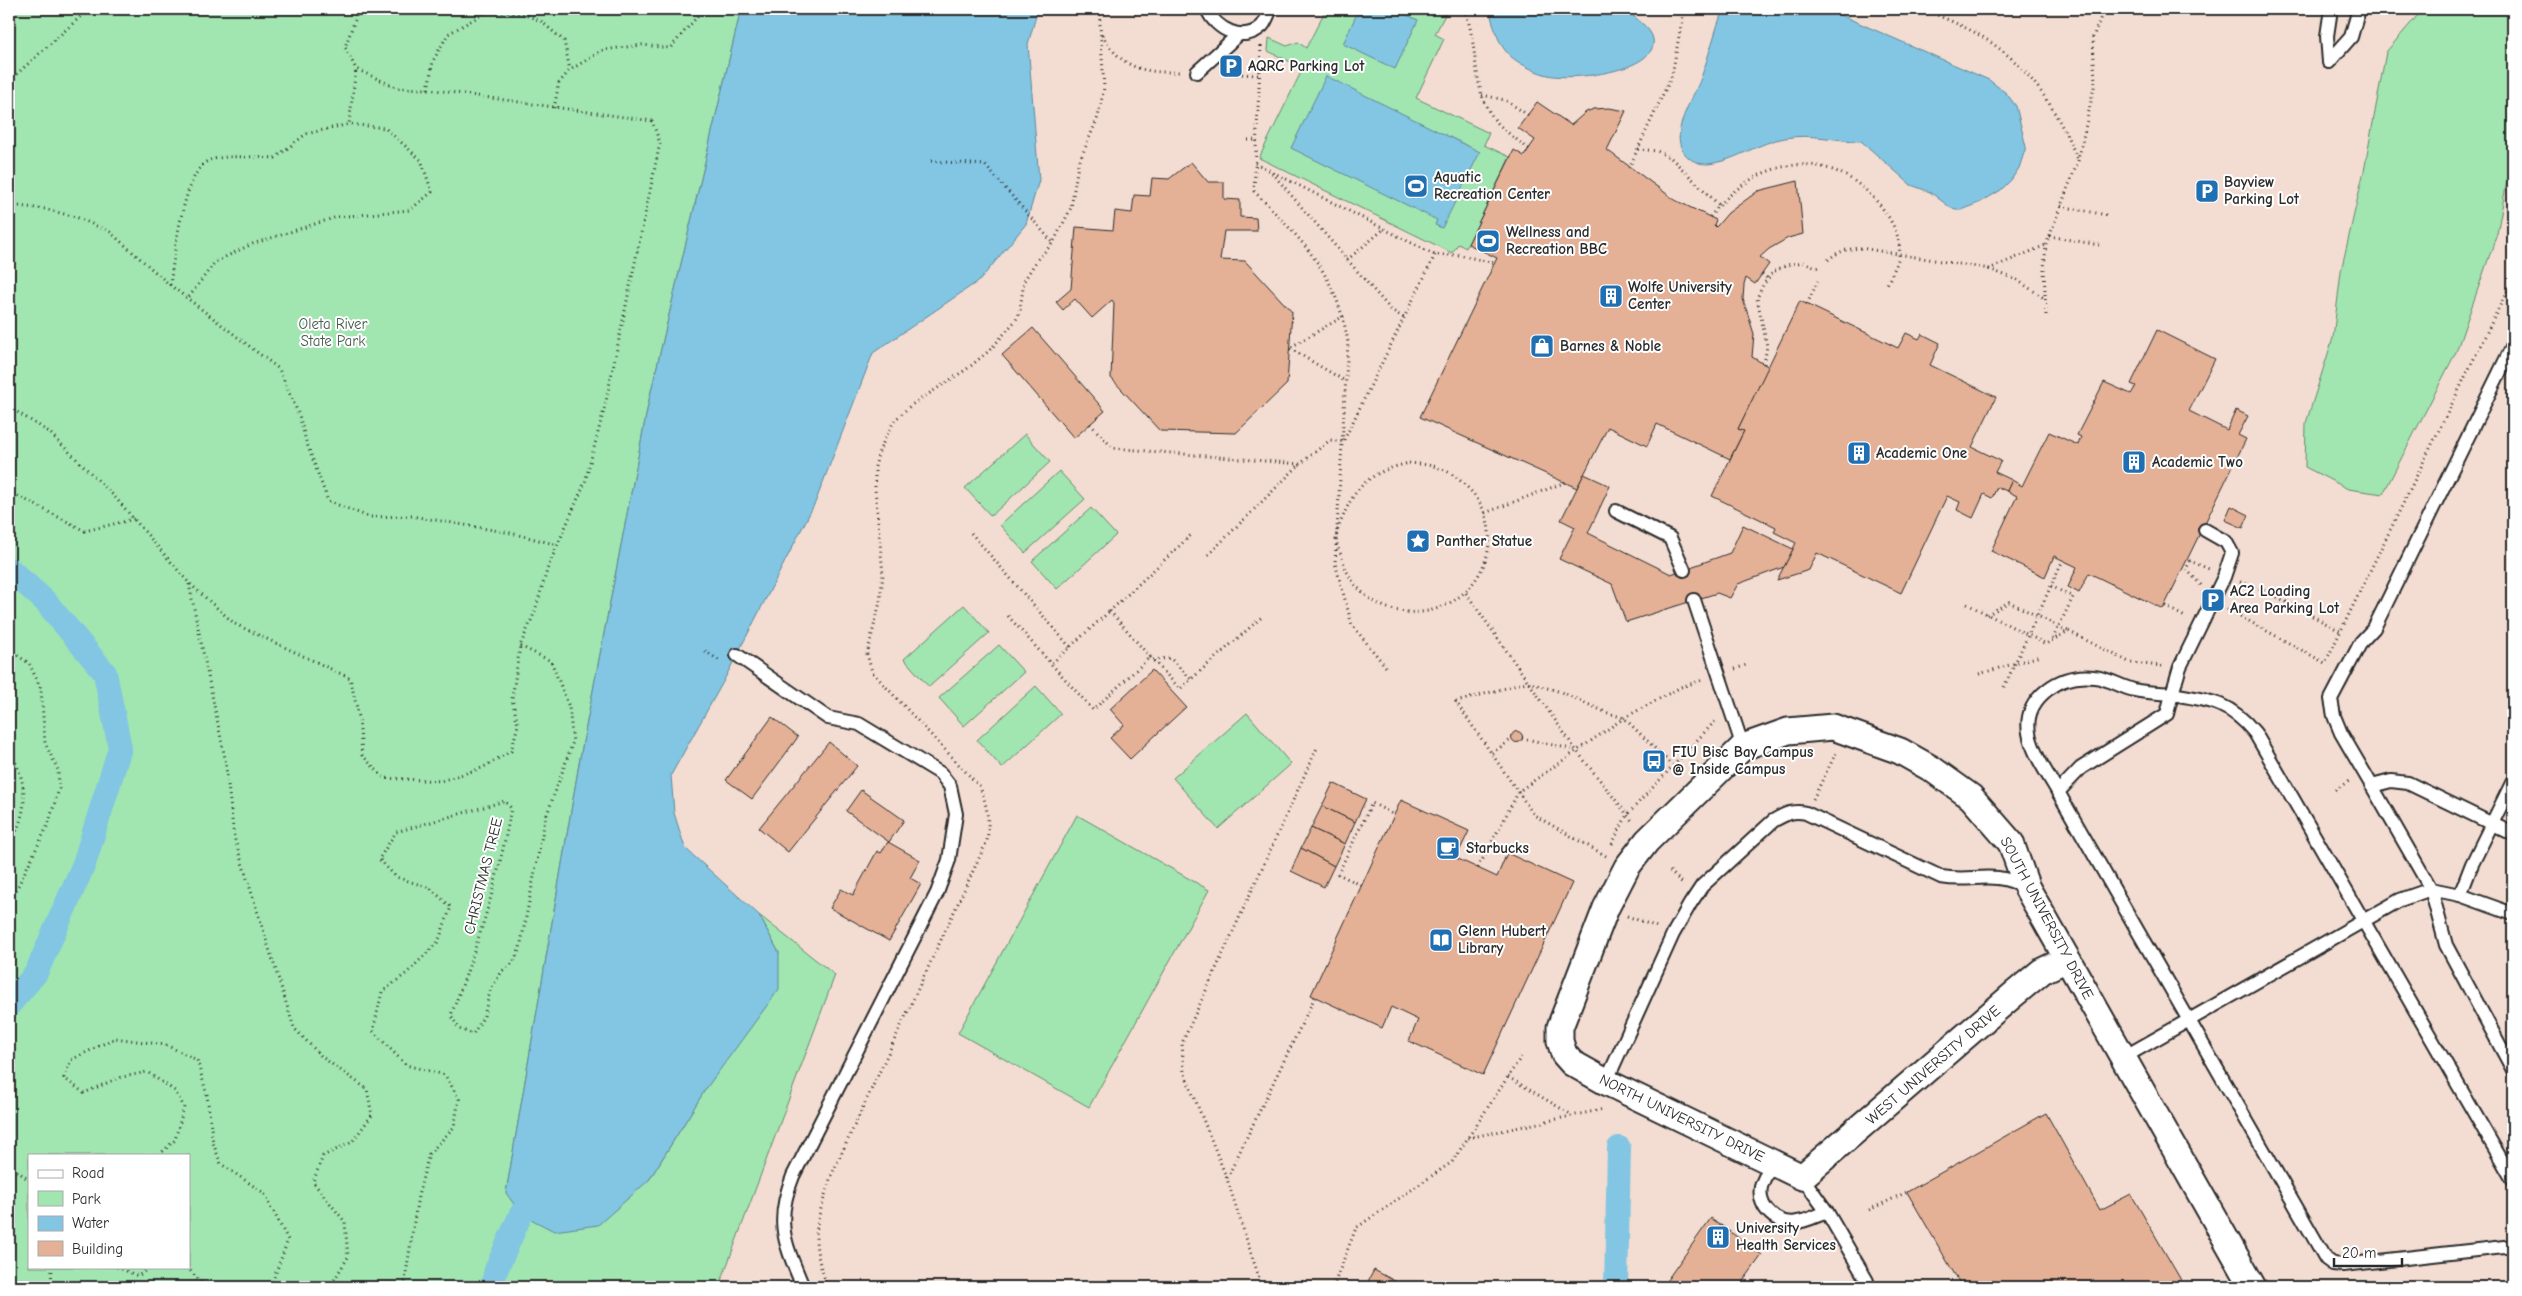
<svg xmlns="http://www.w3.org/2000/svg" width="2522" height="1296" font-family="'Comic Neue',sans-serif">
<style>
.built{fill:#f3dcd1}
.green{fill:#a1e5b0;stroke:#66886e;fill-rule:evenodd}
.water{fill:#82c6e3;stroke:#5f8899}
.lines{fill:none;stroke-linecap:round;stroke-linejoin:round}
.canal{stroke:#82c6e3;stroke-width:24}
.building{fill:#e4b196;stroke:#2b2b2b}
.service-casing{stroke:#2b2b2b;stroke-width:16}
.minor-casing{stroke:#2b2b2b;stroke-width:29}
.path{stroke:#2b2b2b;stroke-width:3;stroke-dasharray:1 4;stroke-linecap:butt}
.service{stroke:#fff;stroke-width:12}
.minor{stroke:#fff;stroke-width:25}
.labels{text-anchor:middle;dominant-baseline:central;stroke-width:4;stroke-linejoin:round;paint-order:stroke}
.poi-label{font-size:15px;font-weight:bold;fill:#2b2b2b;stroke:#fff;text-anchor:start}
.park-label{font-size:15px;fill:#485a4c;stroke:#fff}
.street-label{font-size:15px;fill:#2b2b2b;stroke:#fff}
</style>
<rect width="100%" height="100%" fill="#faefea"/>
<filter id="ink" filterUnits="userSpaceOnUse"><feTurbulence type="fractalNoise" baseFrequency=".02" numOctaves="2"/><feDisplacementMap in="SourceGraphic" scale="10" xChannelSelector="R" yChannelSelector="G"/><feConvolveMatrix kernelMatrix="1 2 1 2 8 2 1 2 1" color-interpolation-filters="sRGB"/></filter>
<g filter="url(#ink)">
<polygon class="built" points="1038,9 2513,9 2513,1287 719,1287 835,975 759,915 685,848 674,813 671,775 723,682 815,503 873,353 980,280 1039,180 1028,44"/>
<g class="green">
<path d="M9 9H741L649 400 580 758 506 1193 649 1180 705 1090 779 953 759 915 835 975 719 1287H9ZM29 1155H189V1267H29Z"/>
<polygon points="1326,9 1448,9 1435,34 1444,39 1416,98 1489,133 1484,145 1510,157 1466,248 1458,244 1452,253 1259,158 1303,68 1268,51 1269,38 1287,46 1298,42 1306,48"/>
<polygon points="2423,9 2513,9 2513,149 2497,234 2456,352 2383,494 2348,489 2305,467 2306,423 2333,338 2341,271 2365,166 2386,52"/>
<polygon points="1025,434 1050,462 991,516 965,488"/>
<polygon points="1059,471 1085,499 1025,553 1000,525"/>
<polygon points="1091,508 1116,535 1057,589 1032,561"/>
<polygon points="964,605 989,633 929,687 904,659"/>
<polygon points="999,645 1024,672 964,726 939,698"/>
<polygon points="1036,686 1061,714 1002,768 977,740"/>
<polygon points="1247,713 1291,764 1218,829 1173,778"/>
<polygon points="1077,815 1209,890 1089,1107 958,1033"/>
</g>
<g class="water">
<polygon points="741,9 1038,9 1028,44 1039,180 1026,224 980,280 873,353 815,503 723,682 671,775 674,813 685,848 759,915 779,953 779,989 705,1090 649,1180 598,1225 554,1231 521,1214 506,1193 580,758 649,400"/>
<polygon points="1359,9 1394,9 1418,20 1395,69 1343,44"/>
<path d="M1489 9H1625C1633 17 1651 27 1653 39 1659 72 1569 81 1548 75 1538 73 1522 65 1514 59 1498 48 1494 26 1489 9Z"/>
<path d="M1723 9H1827L1989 80 2006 93 2016 106 2026 147 2019 168 2011 180 2001 190 1981 202 1961 210 1951 208 1930 192 1911 185 1861 141C1835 141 1811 133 1785 138 1760 142 1738 159 1714 163 1706 165 1699 164 1692 160 1662 141 1693 100 1701 78 1709 55 1715 31 1723 9Z"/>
<polygon points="1326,76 1480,152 1442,228 1435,225 1437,220 1291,148"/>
</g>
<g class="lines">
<g class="canal">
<polyline points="9,569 45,601 105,673 120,748 84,864 36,973 9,1005"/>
<polyline points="492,1287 496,1270 521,1214"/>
<polyline points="1616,1287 1619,1148"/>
</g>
</g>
<g class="building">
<polygon points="1537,102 1571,125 1586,112 1594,109 1609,108 1626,111 1607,150 1675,200 1716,220 1714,225 1716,227 1728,213 1758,191 1798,181 1803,234 1788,238 1769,249 1760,257 1769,264 1755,284 1746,278 1744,285 1743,299 1754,334 1752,357 1769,367 1738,429 1744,431 1730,459 1657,424 1647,446 1608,427 1577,488 1420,417 1497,258 1468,244 1514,150 1524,156 1535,140 1518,128"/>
<polygon points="1191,162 1208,182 1224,182 1224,199 1240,200 1240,217 1256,218 1257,231 1224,231 1220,260 1245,261 1292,312 1287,384 1236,433 1160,431 1111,378 1114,303 1112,300 1092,318 1075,299 1063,310 1056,302 1071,289 1076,227 1113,230 1115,211 1132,213 1134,195 1150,196 1152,178 1169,179"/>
<polygon points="1800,301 1898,348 1906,333 1919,339 1922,334 1940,343 1930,365 1996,397 1972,447 2001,461 1995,472 2012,480 2007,491 1997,487 1992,498 1984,494 1973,518 1957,510 1960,502 1947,496 1901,593 1817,553 1809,570 1777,580 1796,543 1774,532 1776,527 1712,496 1744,431 1738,429"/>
<polygon points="1033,328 1105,411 1074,438 1002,355"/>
<polygon points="2157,330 2215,359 2189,411 2227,430 2236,410 2248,416 2238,435 2246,439 2163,609 2089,573 2079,593 2068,587 2077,567 2054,556 2045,577 1991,551 2017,496 2007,491 2012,480 2022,486 2049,432 2078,445 2081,437 2077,435 2104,382 2131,394 2136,386 2131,384"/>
<polygon points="1584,474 1610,486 1588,533 1671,574 1730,553 1743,525 1793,549 1784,567 1738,584 1730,598 1717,593 1626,622 1612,584 1559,559 1575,527 1561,520"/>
<polygon points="2231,506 2249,515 2243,528 2225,520"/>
<polygon points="1152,670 1186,707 1130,759 1110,738 1124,725 1110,709"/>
<polygon points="772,717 798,737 752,799 726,780"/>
<circle cx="1517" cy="737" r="5.5"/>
<polygon points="829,742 857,766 788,852 759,828"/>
<polygon points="1333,783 1366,799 1355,822 1322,806"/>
<polygon points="861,790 904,820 889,842 846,811"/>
<polygon points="1401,800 1469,831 1456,858 1497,877 1507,853 1572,883 1483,1075 1409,1041 1418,1020 1391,1007 1382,1028 1311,995"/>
<polygon points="1322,806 1355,822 1345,844 1311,828"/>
<polygon points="1311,828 1345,844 1334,866 1301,848"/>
<polygon points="888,842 920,860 910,878 921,884 889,941 830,908 841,889 853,895 877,851 881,853"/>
<polygon points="1301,848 1334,866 1324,887 1291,871"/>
<polygon points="2046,1113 2100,1210 2131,1194 2185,1287 1962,1287 1907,1192"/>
<polygon points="1711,1218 1762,1255 1739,1287 1662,1287"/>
<polygon points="1374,1270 1406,1287 1365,1287"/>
</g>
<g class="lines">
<g class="service-casing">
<g id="service">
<path d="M1207 9C1215 29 1243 44 1262 26 1266 22 1268 14 1271 9"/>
<polyline points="2329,62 2351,37 2359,9"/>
<polyline points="2329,62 2327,36 2331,9"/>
<polyline points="1197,72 1239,34"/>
<polyline points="2513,345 2382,612 2374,628 2361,642 2331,699 2334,716 2341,733 2372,786 2391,781 2408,783 2513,834"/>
<polyline points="1616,511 1670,538 1684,570"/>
<polyline points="1694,600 1743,747"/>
<path d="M737 655 828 718 859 724 940 773 950 786 956 814 949 860 937 893 793 1176C774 1223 785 1243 803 1287"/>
<polyline points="2372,786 2431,889 2460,895 2513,914"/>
<path d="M2058 792C2039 759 2008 721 2047 690 2061 679 2076 675 2094 677 2108 678 2121 687 2134 690 2146 693 2160 693 2172 694L2180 667 2224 577 2232 553 2226 542 2205 530"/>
<polyline points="2460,895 2472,864 2513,781"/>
<polyline points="2124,1057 2400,900 2431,889 2446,945 2513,1070"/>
<path d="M1606 1082 1673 934 1690 904 1702 886 1773 821C1785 814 1792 810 1806 813L1941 877C1975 883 1991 869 2025 887"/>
<path d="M1772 1162C1769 1170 1763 1179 1761 1187 1757 1208 1778 1226 1797 1222 1807 1221 1818 1215 1827 1212"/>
<polyline points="1802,1177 1827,1212 1867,1281 1867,1287"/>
<path d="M2513 1180 2255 733C2230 702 2209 700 2172 694L2167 714 2081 768 2058 792 2326 1259 2333 1264 2343 1265 2513 1246"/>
</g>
</g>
<g class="minor-casing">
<polyline id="minor" points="2067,959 2042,971 2013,995 1802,1177 1606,1082 1572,1063 1564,1054 1560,1041 1560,1027 1606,908 1627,867 1647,841 1743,747 1788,731 1833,727 1900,751 1932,769 1971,797 2011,843 2027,888 2253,1287"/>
</g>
<g class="path">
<path d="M1464 9C1478 41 1472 84 1490 113 1499 128 1515 138 1529 149"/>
<path d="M1924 9C1947 20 1973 29 1993 44 2035 73 2058 114 2078 160"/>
<polyline points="2275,13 2276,9"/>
<path d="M1102 35C1122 69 1143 73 1180 72"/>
<path d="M1261 46 1254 191C1302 241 1336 271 1348 342L1335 563 1352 625 1386 667"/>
<polyline points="1222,73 1258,75"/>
<polyline points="9,81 89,9"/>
<polyline points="428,89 433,61 448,34 488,11 523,14 541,21 564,41 570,70"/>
<polyline points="1482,95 1505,100 1528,115"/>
<polyline points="554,108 559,83 570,70 603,50 642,45 670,48 704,9"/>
<polyline points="1248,140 1256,140"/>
<polyline points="1638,149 1657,151 1671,158 1719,205"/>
<polyline points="931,161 985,165 1053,243"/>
<polyline points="1255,163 1435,255 1459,255 1495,263"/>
<polyline points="1629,168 1672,75 1684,9"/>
<polyline points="1272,173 1391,310 1404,318"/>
<polyline points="9,205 45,209 76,217 110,232 170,285 279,369 299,415 306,441 328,501 369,517 412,516 511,533 558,545"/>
<polyline points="2061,206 2106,215"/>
<path d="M1710 217C1757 155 1833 143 1883 209 1892 221 1902 240 1899 255 1897 266 1890 277 1886 287"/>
<polyline points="2049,236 2099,245"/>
<polyline points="1347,260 1384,229"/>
<path d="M1828 260C1838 251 1847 249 1861 248L1989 269 2046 245"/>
<polyline points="1989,269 2017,280 2044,298"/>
<polyline points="1762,274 1768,279"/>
<path d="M170 285C174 259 183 169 210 160 224 155 259 157 275 158L306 134 349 124 356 69"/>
<polyline points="189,297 215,262 252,244 337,217 410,210 432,192 421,160 385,128 349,124"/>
<polyline points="1807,304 1818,281"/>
<polyline points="2046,315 2044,269 2046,245 2078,161 2095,83 2093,37 2104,9"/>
<polyline points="1344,316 1289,348 1345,381"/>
<polyline points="1764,364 1767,346 1757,298 1763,285 1773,272 1787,265 1803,262 1819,268"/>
<polyline points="9,407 49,432 114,496 189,583 235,624 350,678 359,717 362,755 384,778 441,781 482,768 511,751 518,725 512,699 520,646 534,614 548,567 585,482 605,406 660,143 652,121 428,89 398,88 356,69 345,47 359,9"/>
<polyline points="1090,424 1113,448 1300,464 1330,440 1343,442 1435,255"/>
<path d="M1409 463C1417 464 1425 464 1432 466 1444 468 1456 476 1465 485 1526 541 1462 636 1385 607 1367 600 1350 583 1344 564 1342 556 1337 547 1336 539 1336 532 1340 523 1343 517 1356 483 1374 471 1409 463Z"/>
<polyline points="9,491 85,531 134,519"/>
<polyline points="1485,513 1566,482"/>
<polyline points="971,533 1070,647"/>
<polyline points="1208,555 1299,465"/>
<polyline points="2240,582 2268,592 2340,631"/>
<polyline points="189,584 225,758 234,837 294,1028 322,1057 367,1089 372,1115 352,1142 323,1156 313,1182 345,1222 348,1257 330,1287"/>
<polyline points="2201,585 2186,569 2190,561 2209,569"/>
<polyline points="2051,586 2073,597 2052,640"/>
<polyline points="1466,593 1576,750 1633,822"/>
<polyline points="1967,604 2046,644 2068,631 2131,663 2163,666"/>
<polyline points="2165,606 2185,617"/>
<polyline points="2227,609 2325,663 2513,279"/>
<polyline points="1987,615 2009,602 2068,631"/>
<polyline points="1008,616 1093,710 1150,657 1180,689 1263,616"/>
<polyline points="9,650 29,663 41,689 45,743 58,770 59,789 48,825 9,904"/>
<polyline points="705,651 720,661"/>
<polyline points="1150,657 1110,611 1191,535"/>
<polyline points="1153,660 1170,658 1191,679"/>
<polyline points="1052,663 1110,611"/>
<polyline points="1735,669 1749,664"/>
<polyline points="1979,674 2040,656"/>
<polyline points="2004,687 2063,560"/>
<polyline points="1522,738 1575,750"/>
<path d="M9 749C29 786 29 810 9 846"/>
<polyline points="1492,753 1512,739"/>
<polyline points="2335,790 2349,781"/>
<polyline points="1813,799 1836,753"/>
<polyline points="1612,844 1627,815 1717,719"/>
<polyline points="1606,856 1534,815 1456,702 1527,682 1561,692 1605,712 1624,718 1672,765"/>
<polyline points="1478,868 1519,791 1624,718 1681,687 1703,680"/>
<polyline points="1670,871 1682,883"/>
<polyline points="1361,885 1338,874 1372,803 1394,815"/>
<polyline points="1627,916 1657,927"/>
<polyline points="1508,1077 1572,1115"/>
<polyline points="1468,1138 1604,1109"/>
<polyline points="159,1155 175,1140 184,1107 175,1091 147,1072 118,1078 84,1093 64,1078 71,1060 115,1038 166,1045 197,1060 207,1095 213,1143 221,1164 264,1193 288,1240 272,1283 266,1287"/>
<polyline points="9,1165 29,1180"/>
<polyline points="1227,1178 1315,997"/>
<polyline points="1869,1210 1907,1192"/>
<polyline points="117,1267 138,1276 150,1267"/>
<polyline points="187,1267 205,1287"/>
<polyline points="51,1287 52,1267"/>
<path d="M404 1287 418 1196 429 1154 454 1127 459 1099 445 1075 406 1065 373 1031 382 992 407 973 438 942 451 907 430 888 396 877 379 859 396 832 505 801 511 808C499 879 477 948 451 1015L459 1029 473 1034 484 1016 490 991 502 971 513 963 520 948 545 820 573 742 569 707 551 661 520 646"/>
<path d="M828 1287C808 1237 816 1225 831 1176L987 841C990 821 987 806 980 787L872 672 867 654 880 602 883 574 875 489V467L879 451 894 421 910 406 967 369 990 350 1016 320 1020 310 1024 281 1037 260 1053 243 1071 208 1078 165 1098 117 1104 88 1099 9"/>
<polyline points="1262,1287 1227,1179 1184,1072 1182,1043 1317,748"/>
<polyline points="1333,1287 1356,1228 1452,1162 1521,1057"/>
</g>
<use href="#service" class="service"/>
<use href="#minor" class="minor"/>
</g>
</g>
<defs>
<g id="parking-square" transform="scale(1.25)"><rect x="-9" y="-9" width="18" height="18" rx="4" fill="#1f6fb2" stroke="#fff"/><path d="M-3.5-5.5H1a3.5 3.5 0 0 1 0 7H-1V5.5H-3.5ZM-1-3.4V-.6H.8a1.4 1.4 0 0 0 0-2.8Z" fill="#fff"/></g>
<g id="stadium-square" transform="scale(1.25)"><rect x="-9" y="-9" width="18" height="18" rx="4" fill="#1f6fb2" stroke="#fff"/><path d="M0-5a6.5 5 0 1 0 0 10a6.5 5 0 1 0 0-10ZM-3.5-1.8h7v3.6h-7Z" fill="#fff"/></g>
<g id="building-square" transform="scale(1.25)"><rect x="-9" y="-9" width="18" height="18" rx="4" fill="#1f6fb2" stroke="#fff"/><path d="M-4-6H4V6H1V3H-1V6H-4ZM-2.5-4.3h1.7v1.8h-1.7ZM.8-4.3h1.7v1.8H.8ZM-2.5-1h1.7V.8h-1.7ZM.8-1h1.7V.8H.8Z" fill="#fff"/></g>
<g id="shop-square" transform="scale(1.25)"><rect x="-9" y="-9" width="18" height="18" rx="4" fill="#1f6fb2" stroke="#fff"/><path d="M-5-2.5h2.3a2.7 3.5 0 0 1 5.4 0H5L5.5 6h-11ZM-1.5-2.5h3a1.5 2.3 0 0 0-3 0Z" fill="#fff"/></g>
<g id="sight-square" transform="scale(1.25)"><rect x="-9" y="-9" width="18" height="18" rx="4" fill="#1f6fb2" stroke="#fff"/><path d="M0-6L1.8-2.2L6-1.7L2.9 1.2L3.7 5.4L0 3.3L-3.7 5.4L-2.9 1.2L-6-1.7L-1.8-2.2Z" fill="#fff"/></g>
<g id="bus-square" transform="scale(1.25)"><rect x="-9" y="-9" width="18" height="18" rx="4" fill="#1f6fb2" stroke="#fff"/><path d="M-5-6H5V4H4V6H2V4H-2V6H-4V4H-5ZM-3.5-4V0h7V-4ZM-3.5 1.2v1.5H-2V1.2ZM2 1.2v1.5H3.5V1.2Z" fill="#fff"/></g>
<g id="cafe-square" transform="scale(1.25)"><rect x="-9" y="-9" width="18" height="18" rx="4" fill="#1f6fb2" stroke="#fff"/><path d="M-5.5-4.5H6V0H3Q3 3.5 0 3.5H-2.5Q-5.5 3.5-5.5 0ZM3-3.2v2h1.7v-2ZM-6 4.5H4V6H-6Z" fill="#fff"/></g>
<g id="library-square" transform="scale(1.25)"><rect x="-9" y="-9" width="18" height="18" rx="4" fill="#1f6fb2" stroke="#fff"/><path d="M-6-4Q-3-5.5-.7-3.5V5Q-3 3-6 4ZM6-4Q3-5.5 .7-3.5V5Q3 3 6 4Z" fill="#fff"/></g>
</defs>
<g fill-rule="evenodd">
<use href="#parking-square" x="1231" y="66"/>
<use href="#stadium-square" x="1416" y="186"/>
<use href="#parking-square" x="2207" y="191"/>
<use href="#stadium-square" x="1488" y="241"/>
<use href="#building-square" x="1611" y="296"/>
<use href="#shop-square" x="1542" y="346"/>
<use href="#building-square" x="1859" y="453"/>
<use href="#building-square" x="2134" y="462"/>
<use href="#sight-square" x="1418" y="541"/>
<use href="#parking-square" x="2213" y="600"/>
<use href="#bus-square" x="1654" y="761"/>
<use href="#cafe-square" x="1448" y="848"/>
<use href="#library-square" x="1441" y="940"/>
<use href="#building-square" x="1718" y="1237"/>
</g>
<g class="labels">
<g class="poi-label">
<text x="1248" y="66">AQRC Parking Lot</text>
<text x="1434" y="177">Aquatic<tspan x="1434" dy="17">Recreation Center</tspan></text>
<text x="2224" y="182">Bayview<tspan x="2224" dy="17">Parking Lot</tspan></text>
<text x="1506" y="232">Wellness and<tspan x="1506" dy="17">Recreation BBC</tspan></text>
<text x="1628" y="287">Wolfe University<tspan x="1628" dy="17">Center</tspan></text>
<text x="1560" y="346">Barnes &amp; Noble</text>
<text x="1876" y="453">Academic One</text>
<text x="2152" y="462">Academic Two</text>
<text x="1436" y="541">Panther Statue</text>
<text x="2230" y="591">AC2 Loading<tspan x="2230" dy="17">Area Parking Lot</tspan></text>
<text x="1672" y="752">FIU Bisc Bay Campus<tspan x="1672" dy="17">@ Inside Campus</tspan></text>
<text x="1466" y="848">Starbucks</text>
<text x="1458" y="931">Glenn Hubert<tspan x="1458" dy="17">Library</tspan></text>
<text x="1736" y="1228">University<tspan x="1736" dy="17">Health Services</tspan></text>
</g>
<g class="park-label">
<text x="333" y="324">Oleta River<tspan x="333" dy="17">State Park</tspan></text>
</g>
<g class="street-label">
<text transform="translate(483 876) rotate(-76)">CHRISTMAS TREE</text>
<text transform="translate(2047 918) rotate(62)">SOUTH UNIVERSITY DRIVE</text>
<text transform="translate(1933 1065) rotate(-41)">WEST UNIVERSITY DRIVE</text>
<text transform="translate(1682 1118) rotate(26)">NORTH UNIVERSITY DRIVE</text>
</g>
</g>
<rect width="2522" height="1296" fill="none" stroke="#fff" stroke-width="30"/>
<rect x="15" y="15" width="2492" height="1266" fill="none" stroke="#2b2b2b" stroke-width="2" filter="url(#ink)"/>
<rect x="28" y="1154" width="162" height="115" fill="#ffffff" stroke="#aaaaaa"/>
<rect x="38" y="1170" width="25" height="8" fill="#ffffff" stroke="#aaaaaa"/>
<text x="72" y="1178" font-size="15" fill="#2b2b2b">Road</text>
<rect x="38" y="1191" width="25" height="15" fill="#a1e5b0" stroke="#aaaaaa"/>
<text x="72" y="1204" font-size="15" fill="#2b2b2b">Park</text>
<rect x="38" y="1216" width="25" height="15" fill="#82c6e3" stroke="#aaaaaa"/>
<text x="72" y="1228" font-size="15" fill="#2b2b2b">Water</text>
<rect x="38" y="1241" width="25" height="15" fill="#e4b196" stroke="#aaaaaa"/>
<text x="72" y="1254" font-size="15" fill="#2b2b2b">Building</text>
<path d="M2334 1258v8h68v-8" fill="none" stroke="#2b2b2b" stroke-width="2.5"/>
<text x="2342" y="1258" font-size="15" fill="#2b2b2b" stroke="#ffffff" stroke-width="4" paint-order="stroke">20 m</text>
</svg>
